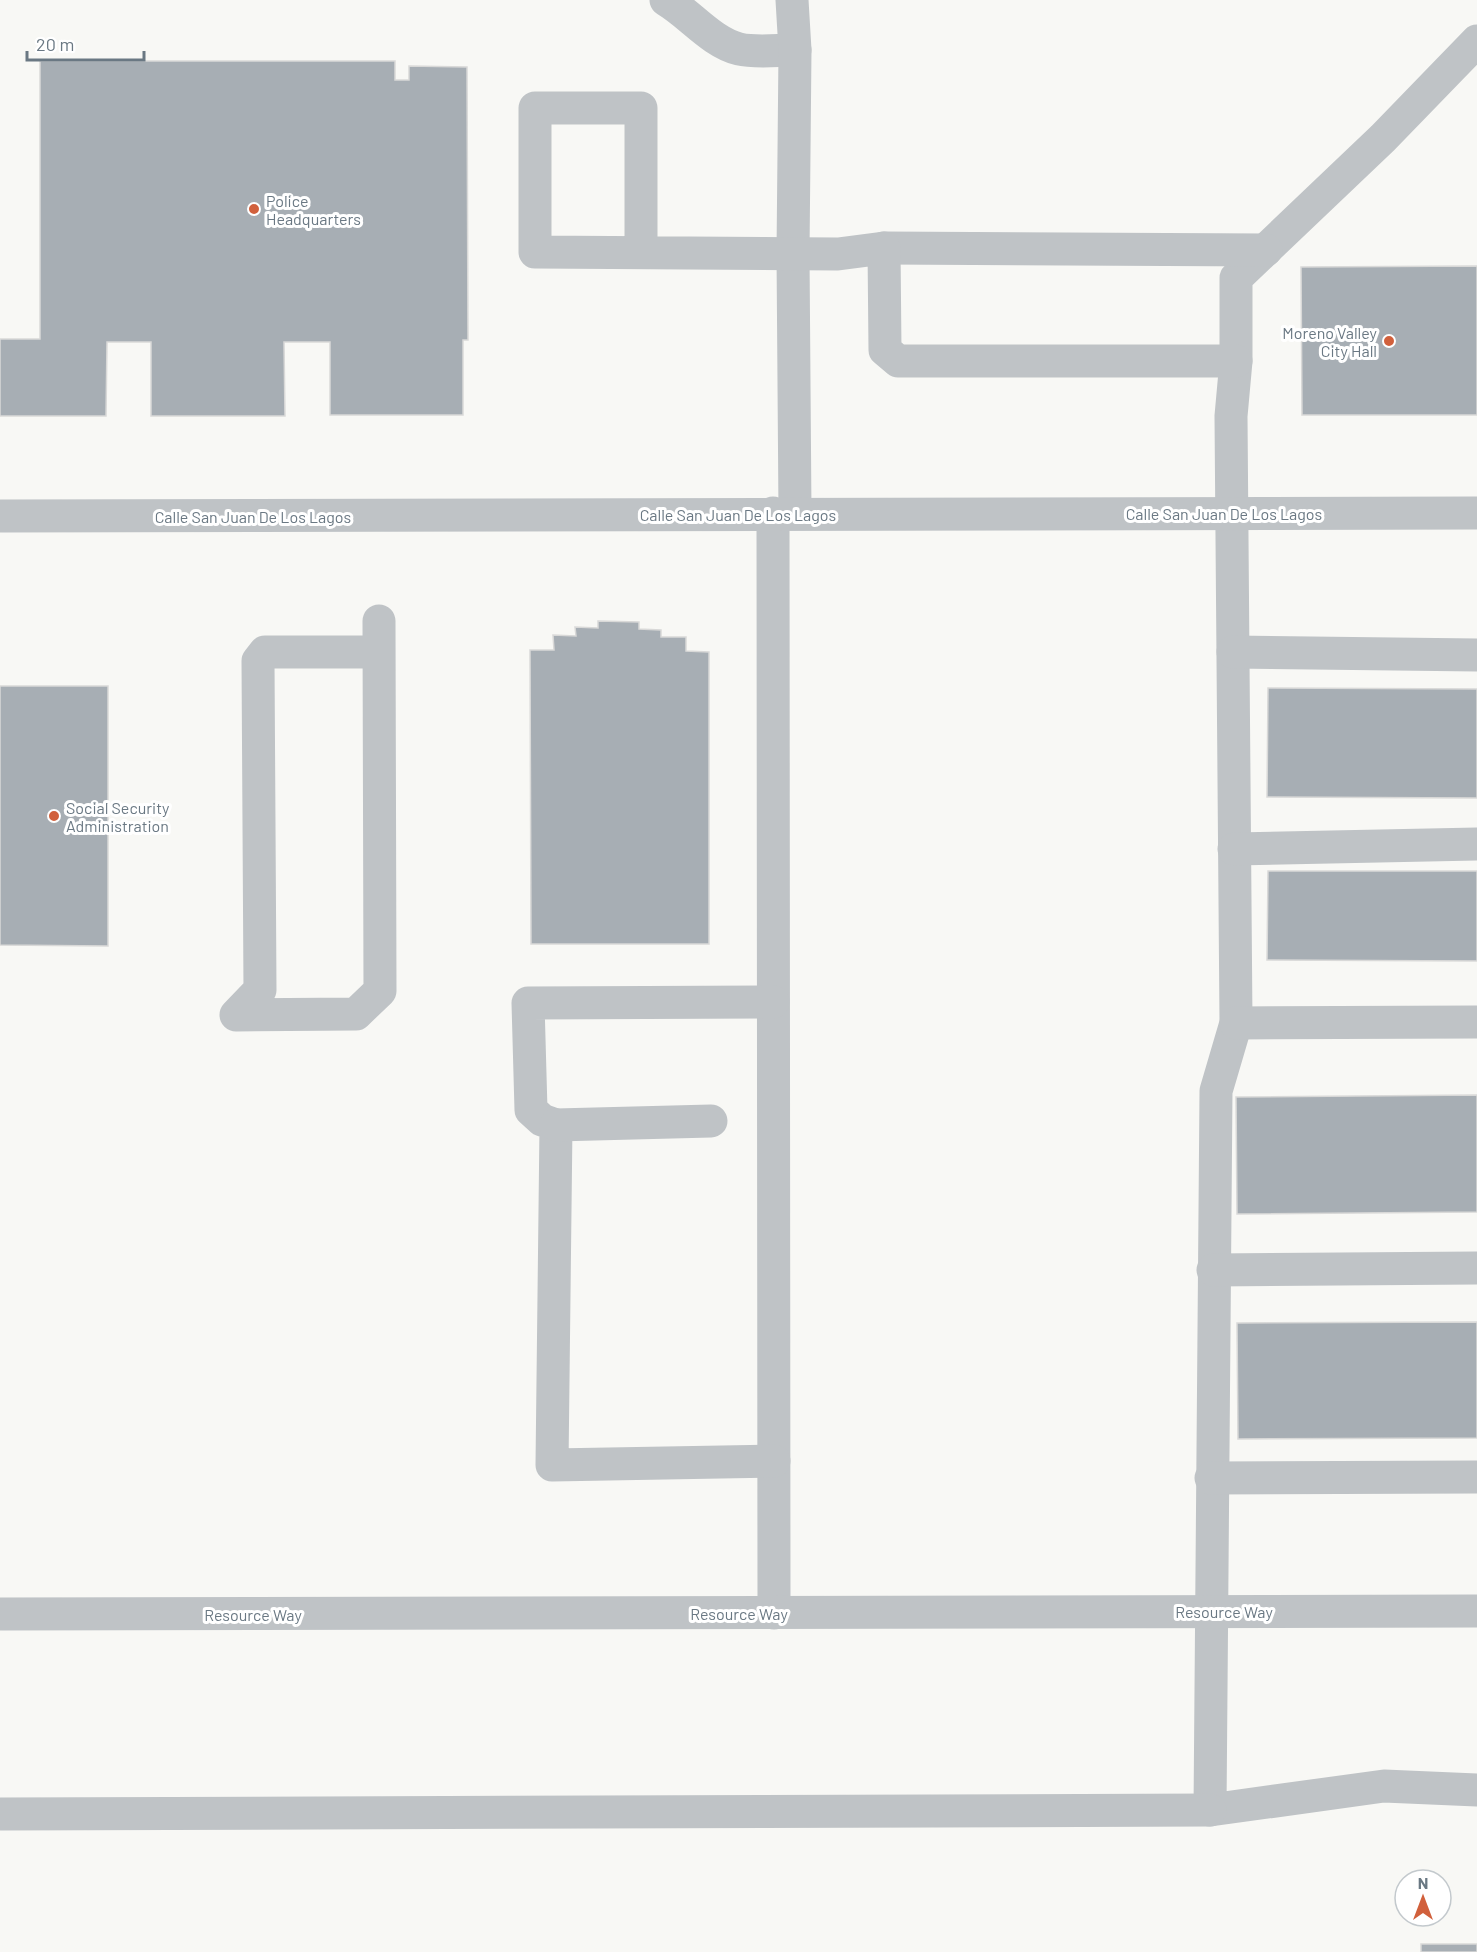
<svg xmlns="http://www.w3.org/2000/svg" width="1477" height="1952" font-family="Barlow,sans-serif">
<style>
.building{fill:#a7aeb4;stroke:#d9d9d8;stroke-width:1.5}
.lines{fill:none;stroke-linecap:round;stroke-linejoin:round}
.minor{stroke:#bfc3c6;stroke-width:33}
.poi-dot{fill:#d1603c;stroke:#fff;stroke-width:2}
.labels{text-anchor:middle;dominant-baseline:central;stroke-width:6;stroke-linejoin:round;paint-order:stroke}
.poi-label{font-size:16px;fill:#6a7883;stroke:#fff;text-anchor:start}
.street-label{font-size:16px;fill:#6a7883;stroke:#fff}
</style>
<rect width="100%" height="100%" fill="#f8f8f5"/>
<g class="building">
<polygon points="40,61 395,61 395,80 409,80 409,66 467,67 468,340 463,340 463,415 330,415 330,342 284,342 285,416 151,416 151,342 107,342 106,416 0,416 0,339 40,339"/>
<polygon points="1477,266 1477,415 1302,415 1301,267"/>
<polygon points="598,621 639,622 639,629 661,630 661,637 686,637 686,651 709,652 709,944 531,944 530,650 554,650 553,635 576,636 575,627 598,628"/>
<polygon points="0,686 108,686 108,946 0,945"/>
<polygon points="1268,688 1477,689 1477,798 1267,797"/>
<polygon points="1268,871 1477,871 1477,961 1267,960"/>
<polygon points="1477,1095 1477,1212 1237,1214 1236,1097"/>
<polygon points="1477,1322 1477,1438 1238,1439 1237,1323"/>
<rect x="1421" y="1944" width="56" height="8"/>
</g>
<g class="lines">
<g class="minor">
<path d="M666 0C690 14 711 42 739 49 756 53 777 50 795 50"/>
<polyline points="792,0 795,50 793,253 795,513"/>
<polyline points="1477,41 1383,138 1236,278 1236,361 1231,416 1236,1023 1216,1091 1210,1810 1384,1786 1477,1790"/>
<polyline points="884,248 1266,250"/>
<polyline points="641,252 641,108 535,108 535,252 838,254 884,248 885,350 898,361 1236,361"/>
<polyline points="773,513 774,1613"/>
<polyline points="0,516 1477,513"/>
<polyline points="379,621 380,991 356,1014 236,1015 260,990 258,661 265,652 379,652"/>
<polyline points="1233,652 1477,655"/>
<polyline points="1234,849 1477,844"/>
<polyline points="773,1002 528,1003 531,1110 542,1120 556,1125 552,1465 774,1461"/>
<polyline points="1236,1023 1477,1022"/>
<polyline points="556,1125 711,1121"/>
<polyline points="1213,1270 1477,1268"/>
<polyline points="1211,1478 1477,1477"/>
<polyline points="0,1614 1477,1611"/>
<polyline points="0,1814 1210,1810"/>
</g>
</g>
<g class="poi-dot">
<circle cx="254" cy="209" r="6"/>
<circle cx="1389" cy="341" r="6"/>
<circle cx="54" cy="816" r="6"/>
</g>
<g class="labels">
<g class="poi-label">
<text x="266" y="200">Police<tspan x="266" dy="18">Headquarters</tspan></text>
<text x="1377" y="332" text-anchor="end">Moreno Valley<tspan x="1377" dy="18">City Hall</tspan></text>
<text x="66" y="807">Social Security<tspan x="66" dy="18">Administration</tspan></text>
</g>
<g class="street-label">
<text x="1224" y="513">Calle San Juan De Los Lagos</text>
<text x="738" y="514">Calle San Juan De Los Lagos</text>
<text x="253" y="516">Calle San Juan De Los Lagos</text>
<text x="1224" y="1611">Resource Way</text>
<text x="739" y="1613">Resource Way</text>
<text x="253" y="1614">Resource Way</text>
</g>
</g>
<g transform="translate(1423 1898)"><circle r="28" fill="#ffffff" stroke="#c3c9cd" stroke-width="1.5"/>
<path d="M0-4.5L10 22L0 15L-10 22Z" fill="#d1603c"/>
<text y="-9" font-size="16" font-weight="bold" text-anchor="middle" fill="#6a7883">N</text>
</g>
<path d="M27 51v9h117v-9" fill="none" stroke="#6a7883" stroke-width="3"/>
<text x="36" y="51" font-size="18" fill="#6a7883" stroke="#ffffff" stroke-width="4.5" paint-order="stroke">20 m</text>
</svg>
